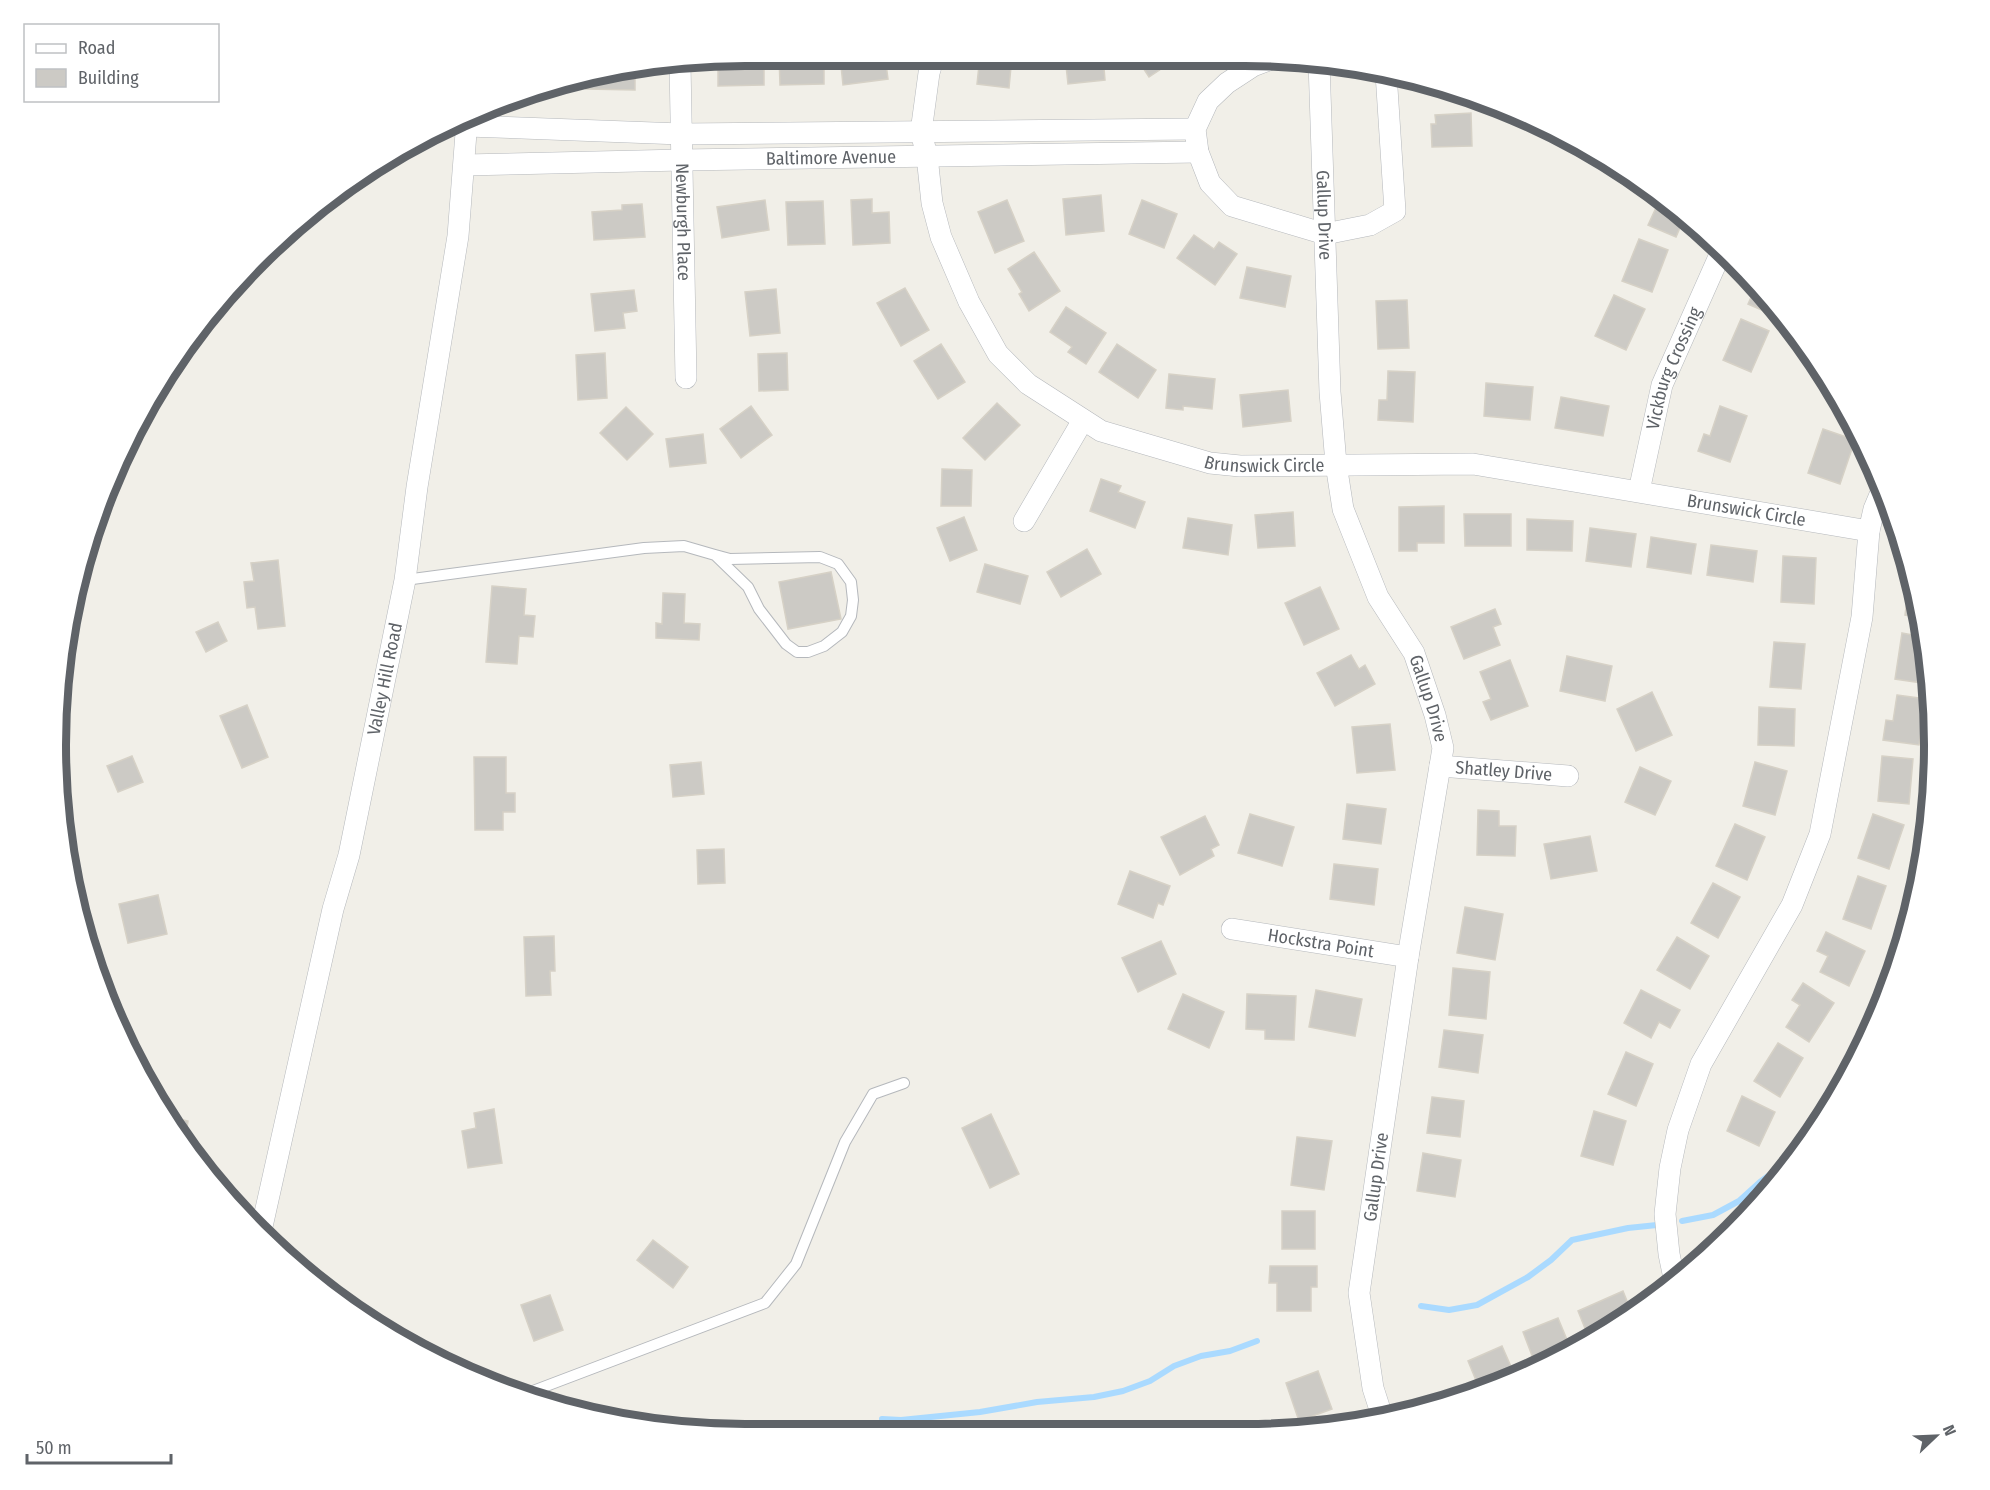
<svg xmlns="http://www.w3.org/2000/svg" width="1990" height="1490" font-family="'Fira Sans Condensed',sans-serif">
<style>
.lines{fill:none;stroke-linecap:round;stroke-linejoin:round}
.stream{stroke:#aadaff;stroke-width:6}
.building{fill:#cccac5;stroke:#d6d1c6;stroke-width:1.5}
.service-casing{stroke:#b5b8bc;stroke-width:12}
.minor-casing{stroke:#b5b8bc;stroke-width:22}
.service{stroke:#fff;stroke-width:10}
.minor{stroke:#fff;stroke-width:21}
.labels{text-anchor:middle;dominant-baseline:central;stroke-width:4.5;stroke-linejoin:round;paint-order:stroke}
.street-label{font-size:18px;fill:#5f6368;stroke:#fff}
.rim{fill:none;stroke:#5f6368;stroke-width:8}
</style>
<rect width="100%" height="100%" fill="#f1efe8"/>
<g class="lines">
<g class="stream">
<polyline points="1682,1221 1713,1215 1739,1201 1760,1182 1794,1157"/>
<polyline points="1421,1306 1449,1310 1477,1305 1528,1277 1551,1260 1572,1240 1628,1228 1657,1225"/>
<polyline points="882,1419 901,1420 980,1412 1037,1402 1094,1397 1123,1391 1150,1381 1174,1366 1201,1356 1230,1351 1257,1341"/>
</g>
</g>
<g class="building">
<polygon points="745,56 764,56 764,85 718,86 718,59"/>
<polygon points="779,56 824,56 824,84 780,85"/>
<polygon points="840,56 885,56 888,79 843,85"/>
<polygon points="980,56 1012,56 1009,88 977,84"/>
<polygon points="1065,56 1103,56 1105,80 1068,84"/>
<polygon points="1136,57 1179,57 1149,77"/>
<polygon points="635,70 635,90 586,89 586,76"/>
<polygon points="1471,113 1472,146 1432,147 1431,124 1436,124 1435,115"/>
<polygon points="1101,195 1104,231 1066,235 1063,199"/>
<polygon points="1661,197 1685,216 1676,237 1648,225"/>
<polygon points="872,199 872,213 889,212 890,243 853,245 851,200"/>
<polygon points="765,200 769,230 722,238 717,207"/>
<polygon points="1007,200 1024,241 995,253 978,212"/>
<polygon points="1142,200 1177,214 1164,248 1129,234"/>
<polygon points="823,201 825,244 788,245 786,202"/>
<polygon points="642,204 645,237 594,240 592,212 622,210 622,205"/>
<polygon points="1194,235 1214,249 1219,242 1237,254 1215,285 1177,258"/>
<polygon points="1639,239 1668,250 1652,292 1622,281"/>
<polygon points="1034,252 1060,291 1029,311 1019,294 1022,292 1008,269"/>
<polygon points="1247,267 1291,276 1285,307 1240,298"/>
<polygon points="1756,286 1780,312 1778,317 1748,304"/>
<polygon points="905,288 929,330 901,346 877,303"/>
<polygon points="776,289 780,333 750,336 745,292"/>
<polygon points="634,290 637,311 623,313 625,328 595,331 591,294"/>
<polygon points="1614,295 1645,309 1626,350 1595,336"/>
<polygon points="1407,300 1409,348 1378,349 1376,301"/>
<polygon points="1066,307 1106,333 1086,364 1068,352 1072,347 1050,332"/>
<polygon points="1741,319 1769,331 1751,372 1723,360"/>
<polygon points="941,344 965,382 938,399 914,361"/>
<polygon points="1117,344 1156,370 1138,398 1099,372"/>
<polygon points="605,353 607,398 578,400 576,355"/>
<polygon points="787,353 788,390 759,391 758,354"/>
<polygon points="1388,371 1415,372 1413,422 1378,420 1379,400 1387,400"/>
<polygon points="1169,374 1215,379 1212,409 1183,406 1183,410 1166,408"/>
<polygon points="1486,383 1533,387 1530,420 1484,416"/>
<polygon points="1288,390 1291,421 1243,427 1240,395"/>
<polygon points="1561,397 1609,406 1603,436 1555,428"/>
<polygon points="997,403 1020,425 985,460 963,438"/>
<polygon points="751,406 772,435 741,458 720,429"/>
<polygon points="1720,406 1747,416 1730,462 1698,451 1704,434 1710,436"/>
<polygon points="626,407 653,434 627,460 600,433"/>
<polygon points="1823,429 1855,440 1840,484 1808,473"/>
<polygon points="703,434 706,463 670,467 666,439"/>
<polygon points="942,469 972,470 971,506 941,506"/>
<polygon points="1101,479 1121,486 1118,492 1145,502 1135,528 1090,511"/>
<polygon points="1444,506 1444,543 1417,543 1417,551 1399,551 1399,507"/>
<polygon points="1293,512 1295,546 1258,548 1255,515"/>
<polygon points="1464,514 1511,514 1511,546 1465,546"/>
<polygon points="964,517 977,550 950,561 937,528"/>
<polygon points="1188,518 1232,525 1228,555 1183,548"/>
<polygon points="1527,519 1573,521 1572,551 1527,550"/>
<polygon points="1590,528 1636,534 1631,567 1586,561"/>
<polygon points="1651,537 1696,544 1691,574 1647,567"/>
<polygon points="1711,545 1757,551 1753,582 1707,575"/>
<polygon points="1087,549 1101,574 1061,597 1047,572"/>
<polygon points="1783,556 1816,558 1814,604 1781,602"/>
<polygon points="278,560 285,626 258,629 255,607 247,608 244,582 254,581 251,563"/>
<polygon points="985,564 1028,576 1020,604 977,592"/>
<polygon points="1911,569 1919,617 1905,615"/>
<polygon points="831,572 841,619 788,629 779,582"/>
<polygon points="492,586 526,589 524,615 535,616 533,637 519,636 517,664 486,662"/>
<polygon points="1320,587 1339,629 1304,645 1285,603"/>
<polygon points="663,593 685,594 684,623 700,624 699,640 656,638 656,623 662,624"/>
<polygon points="1495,609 1501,624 1493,627 1500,645 1464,659 1451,627"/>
<polygon points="218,622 227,641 206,652 196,632"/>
<polygon points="1902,633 1923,637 1929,677 1928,684 1895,679"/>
<polygon points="1774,642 1805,644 1801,689 1770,687"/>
<polygon points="1351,655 1359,669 1365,665 1375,684 1335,706 1317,673"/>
<polygon points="1567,656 1612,666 1605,701 1560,691"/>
<polygon points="1510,660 1528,706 1491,720 1483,702 1491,699 1480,672"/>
<polygon points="1652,692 1672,735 1636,751 1617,709"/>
<polygon points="1897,695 1926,699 1919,745 1883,740 1886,720 1893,721"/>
<polygon points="247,705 268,757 242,768 220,716"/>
<polygon points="1759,707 1795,709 1794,746 1758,745"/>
<polygon points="1390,724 1395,770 1357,773 1352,727"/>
<polygon points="132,756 143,782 118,792 107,766"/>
<polygon points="1882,756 1913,759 1909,804 1878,801"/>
<polygon points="474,757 506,757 506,793 515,793 515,812 503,812 503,830 475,830"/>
<polygon points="701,762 704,794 673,797 670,765"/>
<polygon points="1755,762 1787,771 1775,815 1743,806"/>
<polygon points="1640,767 1671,781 1655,815 1625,802"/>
<polygon points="1347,804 1386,809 1381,844 1343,839"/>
<polygon points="1478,810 1499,811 1499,826 1516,826 1515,856 1477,855"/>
<polygon points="1250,814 1294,827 1282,866 1238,853"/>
<polygon points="1873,814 1904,825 1889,869 1858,858"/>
<polygon points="1205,816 1219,845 1211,849 1214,856 1180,875 1161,837"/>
<polygon points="1735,824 1765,837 1747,880 1716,866"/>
<polygon points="1590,836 1597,871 1551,879 1544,844"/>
<polygon points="724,849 725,883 698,884 697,850"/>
<polygon points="1334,864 1378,869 1374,905 1330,899"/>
<polygon points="1130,871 1170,886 1163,905 1158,903 1153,918 1118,904"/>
<polygon points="1858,876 1886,886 1871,929 1843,919"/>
<polygon points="1713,883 1740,897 1718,938 1691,923"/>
<polygon points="158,895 167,934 128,943 119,904"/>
<polygon points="1465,907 1503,914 1495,960 1457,953"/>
<polygon points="1826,932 1865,951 1849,986 1820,972 1828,956 1817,951"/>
<polygon points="554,936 555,971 550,971 551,995 526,996 524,937"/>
<polygon points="1677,937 1709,956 1690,989 1657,970"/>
<polygon points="1161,941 1176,974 1138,992 1122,958"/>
<polygon points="1453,968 1490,972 1486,1019 1449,1015"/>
<polygon points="1803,983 1834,1003 1809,1042 1786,1027 1800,1005 1792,1000"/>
<polygon points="1316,990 1362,999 1355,1036 1309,1027"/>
<polygon points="1641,990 1680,1010 1670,1028 1659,1022 1651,1038 1624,1023"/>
<polygon points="1183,994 1224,1012 1209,1048 1168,1029"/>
<polygon points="1247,994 1296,996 1294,1040 1265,1039 1265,1030 1246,1029"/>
<polygon points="1444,1030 1483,1035 1478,1073 1439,1067"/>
<polygon points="1778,1043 1803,1058 1780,1097 1754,1081"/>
<polygon points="1626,1052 1653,1064 1636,1106 1608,1094"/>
<polygon points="1742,1096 1775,1112 1759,1146 1727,1131"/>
<polygon points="1432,1097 1464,1101 1460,1137 1427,1133"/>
<polygon points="494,1109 502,1163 468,1168 462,1131 476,1128 474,1113"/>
<polygon points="1594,1111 1626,1121 1613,1165 1581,1156"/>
<polygon points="991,1114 1019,1174 990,1188 962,1128"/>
<polygon points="171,1117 188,1121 185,1141"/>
<polygon points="1297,1137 1332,1141 1324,1190 1291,1185"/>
<polygon points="1423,1153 1461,1160 1455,1197 1417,1191"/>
<rect x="1282" y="1211" width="33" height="38"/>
<polygon points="653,1240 688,1267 673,1288 637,1260"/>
<polygon points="1270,1266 1317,1266 1317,1287 1311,1287 1311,1311 1277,1311 1277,1283 1269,1283"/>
<polygon points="1623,1291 1631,1311 1588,1336 1578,1311"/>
<polygon points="550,1295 563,1330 534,1341 521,1305"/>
<polygon points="1558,1318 1570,1347 1536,1366 1523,1332"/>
<polygon points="1502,1346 1516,1378 1509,1382 1480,1390 1468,1361"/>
<polygon points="1318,1371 1332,1409 1299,1421 1286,1383"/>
</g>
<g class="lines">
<g class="service-casing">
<g id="service">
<polyline points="405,580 644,548 684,546 715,555 730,559 820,557 838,564 851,582 853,600 851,616 842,632 824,646 808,652 797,652 786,644 759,609 748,587 715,555"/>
<polyline points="525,1394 765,1303 796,1264 845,1142 873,1094 904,1083"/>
</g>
</g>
<g class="minor-casing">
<g id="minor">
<path id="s1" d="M934 56 929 73 921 132 927 156 932 203 941 237 969 302 998 354 1028 384 1101 431 1210 463 1240 466 1473 464 1869 531"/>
<polyline points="1277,57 1253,66 1227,83 1208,101 1195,129 1198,152 1210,183 1232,206 1325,234 1370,225 1395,211 1386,73"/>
<path id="s2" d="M1319 62 1330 392 1336 464 1343 509 1378 597 1414 653 1435 715 1443 748 1408 957 1359 1293 1373 1388 1382 1416"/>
<path id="s3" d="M680 64 686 378"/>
<polyline points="467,126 681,134 1195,129"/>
<path id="s4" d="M465 165 682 160 1198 152"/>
<path id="s5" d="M1639 491 1662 385 1722 250"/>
<polyline points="1024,521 1083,420"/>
<path id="s6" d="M1440 766 1568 776"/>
<path id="s7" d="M1232 929 1408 957"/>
<path id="s8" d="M261 1231 333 909 349 855 405 580 417 487 458 236 467 120"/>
<polyline points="1675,1283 1669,1254 1665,1214 1670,1168 1678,1130 1701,1064 1792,905 1820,834 1862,617 1869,531 1874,509 1882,490"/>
</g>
</g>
<use href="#service" class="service"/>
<use href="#minor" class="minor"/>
</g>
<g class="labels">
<g class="street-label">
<text stroke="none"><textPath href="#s4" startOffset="366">Baltimore Avenue</textPath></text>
<text stroke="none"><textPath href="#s2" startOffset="153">Gallup Drive</textPath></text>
<text stroke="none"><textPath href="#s3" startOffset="158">Newburgh Place</textPath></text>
<text stroke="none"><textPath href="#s5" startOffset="128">Vickburg Crossing</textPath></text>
<text stroke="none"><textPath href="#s1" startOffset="612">Brunswick Circle</textPath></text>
<text stroke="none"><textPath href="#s1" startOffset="1098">Brunswick Circle</textPath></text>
<text stroke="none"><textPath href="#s8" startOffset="566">Valley Hill Road</textPath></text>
<text stroke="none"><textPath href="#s2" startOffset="657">Gallup Drive</textPath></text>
<text stroke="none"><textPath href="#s6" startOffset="64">Shatley Drive</textPath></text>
<text stroke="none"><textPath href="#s7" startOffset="90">Hockstra Point</textPath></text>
<text transform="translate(1376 1177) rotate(-82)">Gallup Drive</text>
</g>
</g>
<path d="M0 0H1990V1490H0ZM745 66H1245A679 679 0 0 1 1924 745V745A679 679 0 0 1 1245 1424H745A679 679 0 0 1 66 745V745A679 679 0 0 1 745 66Z" fill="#fff" fill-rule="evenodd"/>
<path class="rim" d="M745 66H1245A679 679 0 0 1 1924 745V745A679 679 0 0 1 1245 1424H745A679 679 0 0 1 66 745V745A679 679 0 0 1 745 66Z"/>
<rect x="24" y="24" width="195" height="78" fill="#ffffff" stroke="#bfc1c3" stroke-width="1.5"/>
<rect x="36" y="44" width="30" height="9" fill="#ffffff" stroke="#bfc1c3" stroke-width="1.5"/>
<text x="78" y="54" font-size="18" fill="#5f6368">Road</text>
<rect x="36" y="69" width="30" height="18" fill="#cccac5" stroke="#bfc1c3" stroke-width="1.5"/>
<text x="78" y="84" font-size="18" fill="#5f6368">Building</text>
<g transform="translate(1936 1436) rotate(67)" stroke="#ffffff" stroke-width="4.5" paint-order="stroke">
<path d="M0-4.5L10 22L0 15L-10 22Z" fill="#5f6368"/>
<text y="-9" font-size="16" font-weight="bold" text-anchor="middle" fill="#5f6368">N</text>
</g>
<path d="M27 1454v9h144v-9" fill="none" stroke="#5f6368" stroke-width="3"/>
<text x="36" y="1454" font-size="18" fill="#5f6368" stroke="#ffffff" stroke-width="4.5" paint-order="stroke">50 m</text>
</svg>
